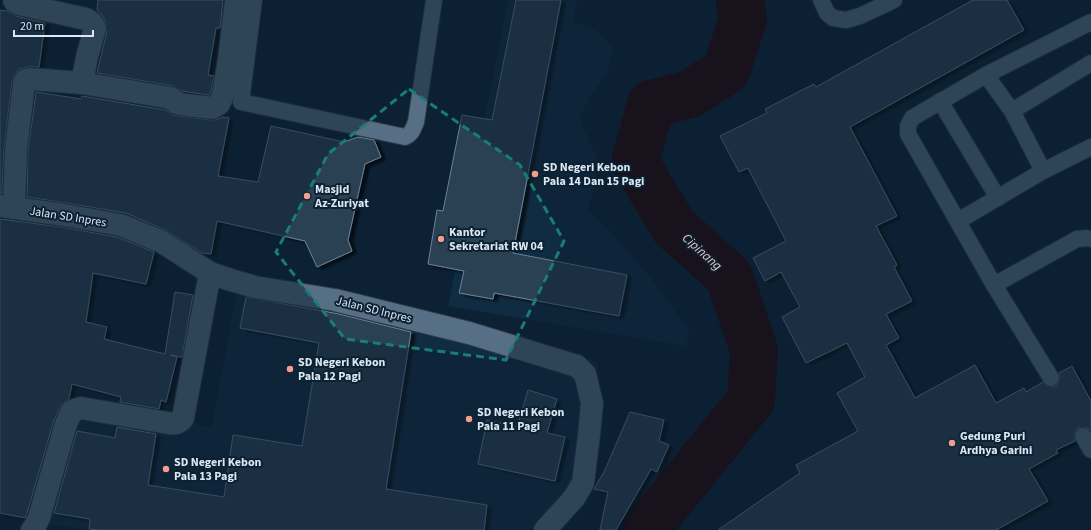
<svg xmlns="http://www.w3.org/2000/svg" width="1091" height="530" font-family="'Source Sans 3',sans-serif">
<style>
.built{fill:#102c42}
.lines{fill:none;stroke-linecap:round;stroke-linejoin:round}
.river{stroke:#260000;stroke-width:48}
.building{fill:#293f52;stroke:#6b8298;filter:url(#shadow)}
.lane-casing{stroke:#303b4a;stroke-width:18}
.street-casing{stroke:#303b4a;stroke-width:24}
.lane{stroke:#576f84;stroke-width:16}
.street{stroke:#576f84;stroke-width:22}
.marked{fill:none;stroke:#197c75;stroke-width:3;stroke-dasharray:8 5;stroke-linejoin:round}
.poi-dot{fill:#f59c91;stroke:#0c2133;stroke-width:1.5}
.labels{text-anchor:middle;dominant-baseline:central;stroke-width:4;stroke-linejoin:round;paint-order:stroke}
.poi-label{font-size:12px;font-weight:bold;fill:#dbe8f4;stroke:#0c2133;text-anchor:start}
.street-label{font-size:12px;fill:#dbe8f4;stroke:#0c2133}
.water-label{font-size:13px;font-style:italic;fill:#fac4bc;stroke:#0c2133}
</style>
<defs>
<filter id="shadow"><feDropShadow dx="4.5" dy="2.5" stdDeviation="1" flood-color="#0009"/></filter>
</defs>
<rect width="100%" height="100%" fill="#0c2133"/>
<g class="built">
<polygon points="508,0 577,0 573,22 597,31 613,47 607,73 589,97 579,119 597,158 594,190 587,210 610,231 651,278 689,331 686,346 448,306"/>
<polygon points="237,292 436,321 598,362 579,477 535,530 92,530 40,523 78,411 162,421 212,427"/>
</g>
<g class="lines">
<polyline class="river" points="646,530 751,400 754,350 729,276 674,227 635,162 651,104 690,94 726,71 743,19 740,0"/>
</g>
<g class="building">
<polygon points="98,0 223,0 220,28 216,28 208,75 214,76 211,91 209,95 182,91 173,86 97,73 107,31 105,20 102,15 97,10"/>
<polygon points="516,0 561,0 513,253 627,275 619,316 494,293 493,299 459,293 464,271 428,264 437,210 443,211 462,115 492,120"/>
<polygon points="973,0 1007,0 1024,30 850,127 897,216 876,226 897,265 894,267 912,301 886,314 899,338 886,345 915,398 975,365 996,403 1024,388 1026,392 1043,382 1047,386 1052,387 1056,386 1059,382 1060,377 1059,373 1072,366 1091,401 1091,431 1088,428 1083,427 1078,428 1075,431 1074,436 1075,441 1056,450 1058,453 1029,469 1048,501 996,530 718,530 800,473 796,465 858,431 837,393 865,377 847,343 806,363 782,317 800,307 781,272 765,281 753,258 786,241 748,168 739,172 720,136 767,113 765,109 814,84 816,87"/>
<polygon points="0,10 7,11 16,16 45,23 39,67 29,67 19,69 14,76 12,81 4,149 2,194 0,194"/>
<polygon points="36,92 81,99 82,96 165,110 173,115 186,117 211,120 218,119 222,117 229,118 218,176 258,182 271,126 344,142 358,137 374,140 381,157 365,164 348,240 352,251 317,267 305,241 217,221 211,254 202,253 167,231 126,213 66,203 27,197 28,151"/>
<polygon points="0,219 62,227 117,237 154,252 146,284 93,273 86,322 107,327 104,339 165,354 175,292 193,295 182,357 170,355 177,357 166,402 161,400 159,409 120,402 121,397 72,384 69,399 64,402 61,406 54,420 27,513 25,518 0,513"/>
<polygon points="246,297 339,314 411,332 386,489 487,505 484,530 100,530 89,529 90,519 54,513 77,431 115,438 117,427 156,434 148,485 224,497 233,435 302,446 319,343 240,328"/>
<polygon points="528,390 557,399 547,433 565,437 555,481 478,464 487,420 517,427"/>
<polygon points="630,412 664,420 659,441 669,445 657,472 651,469 616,530 600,530 608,492 594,489 604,472"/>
</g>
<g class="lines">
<g class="lane-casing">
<g id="lane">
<path d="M254 0 241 102 405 137C412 134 413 129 416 122L434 0"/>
<polyline points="821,0 827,13 833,18 846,20 860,16 894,0"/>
<polyline points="986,75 1012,111 1043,171"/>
<polyline points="940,101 998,198"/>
<polyline points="1012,111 1091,63"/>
<polyline points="958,221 1043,171 1091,147"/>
<polyline points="994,285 1077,239 1086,238 1091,239"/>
<polyline points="1051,378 994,285 908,134 908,126 912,118 986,75 1091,22"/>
<polyline points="1083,436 1091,450"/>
</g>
</g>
<g class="street-casing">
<g id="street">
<polyline points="82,83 171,98 176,103 187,105 212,108 219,104 223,95 229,59 236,0"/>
<polyline points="0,206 64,215 121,225 162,242 210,273 231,280 255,287 335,300 469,333 577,366 585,374 592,403 589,435 583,483 574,498 545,530"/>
<path d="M14 208 16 150 24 83 26 80 31 79 82 83 87 57 95 28C93 23 91 21 86 19L19 4 15 2 14 0"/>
<path d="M32 530 35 526 39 518 66 424 72 411 81 408 168 423C175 424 179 424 183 418L210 273"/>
</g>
</g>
<use href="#lane" class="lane"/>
<use href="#street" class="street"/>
</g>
<path d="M0 0H1091V530H0ZM409 89 520 165 564 241 506 360 345 339 276 252 328 154Z" fill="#0c2133" fill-opacity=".55" fill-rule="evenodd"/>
<path class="marked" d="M409 89 520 165 564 241 506 360 345 339 276 252 328 154Z"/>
<g class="poi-dot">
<circle cx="535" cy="174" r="4"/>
<circle cx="307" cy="196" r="4"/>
<circle cx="441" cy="239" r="4"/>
<circle cx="290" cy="369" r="4"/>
<circle cx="469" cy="419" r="4"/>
<circle cx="952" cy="443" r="4"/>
<circle cx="166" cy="469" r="4"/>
</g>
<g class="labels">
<g class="poi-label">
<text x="543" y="167">SD Negeri Kebon<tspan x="543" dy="14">Pala 14 Dan 15 Pagi</tspan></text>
<text x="315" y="189">Masjid<tspan x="315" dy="14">Az-Zuriyat</tspan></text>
<text x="449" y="232">Kantor<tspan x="449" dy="14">Sekretariat RW 04</tspan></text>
<text x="298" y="362">SD Negeri Kebon<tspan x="298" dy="14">Pala 12 Pagi</tspan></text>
<text x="477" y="412">SD Negeri Kebon<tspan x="477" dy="14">Pala 11 Pagi</tspan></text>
<text x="960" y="436">Gedung Puri<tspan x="960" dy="14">Ardhya Garini</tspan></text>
<text x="174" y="462">SD Negeri Kebon<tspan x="174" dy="14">Pala 13 Pagi</tspan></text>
</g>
<g class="street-label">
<text transform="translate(68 217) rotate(9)">Jalan SD Inpres</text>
<text transform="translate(374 310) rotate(14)">Jalan SD Inpres</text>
</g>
<g class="water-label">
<text transform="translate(702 252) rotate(42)">Cipinang</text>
</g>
</g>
<path d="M14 30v6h79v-6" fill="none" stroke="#dbe8f4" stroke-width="2"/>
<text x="20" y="30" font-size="12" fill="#dbe8f4" stroke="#0c2133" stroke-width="3" paint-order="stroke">20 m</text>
</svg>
